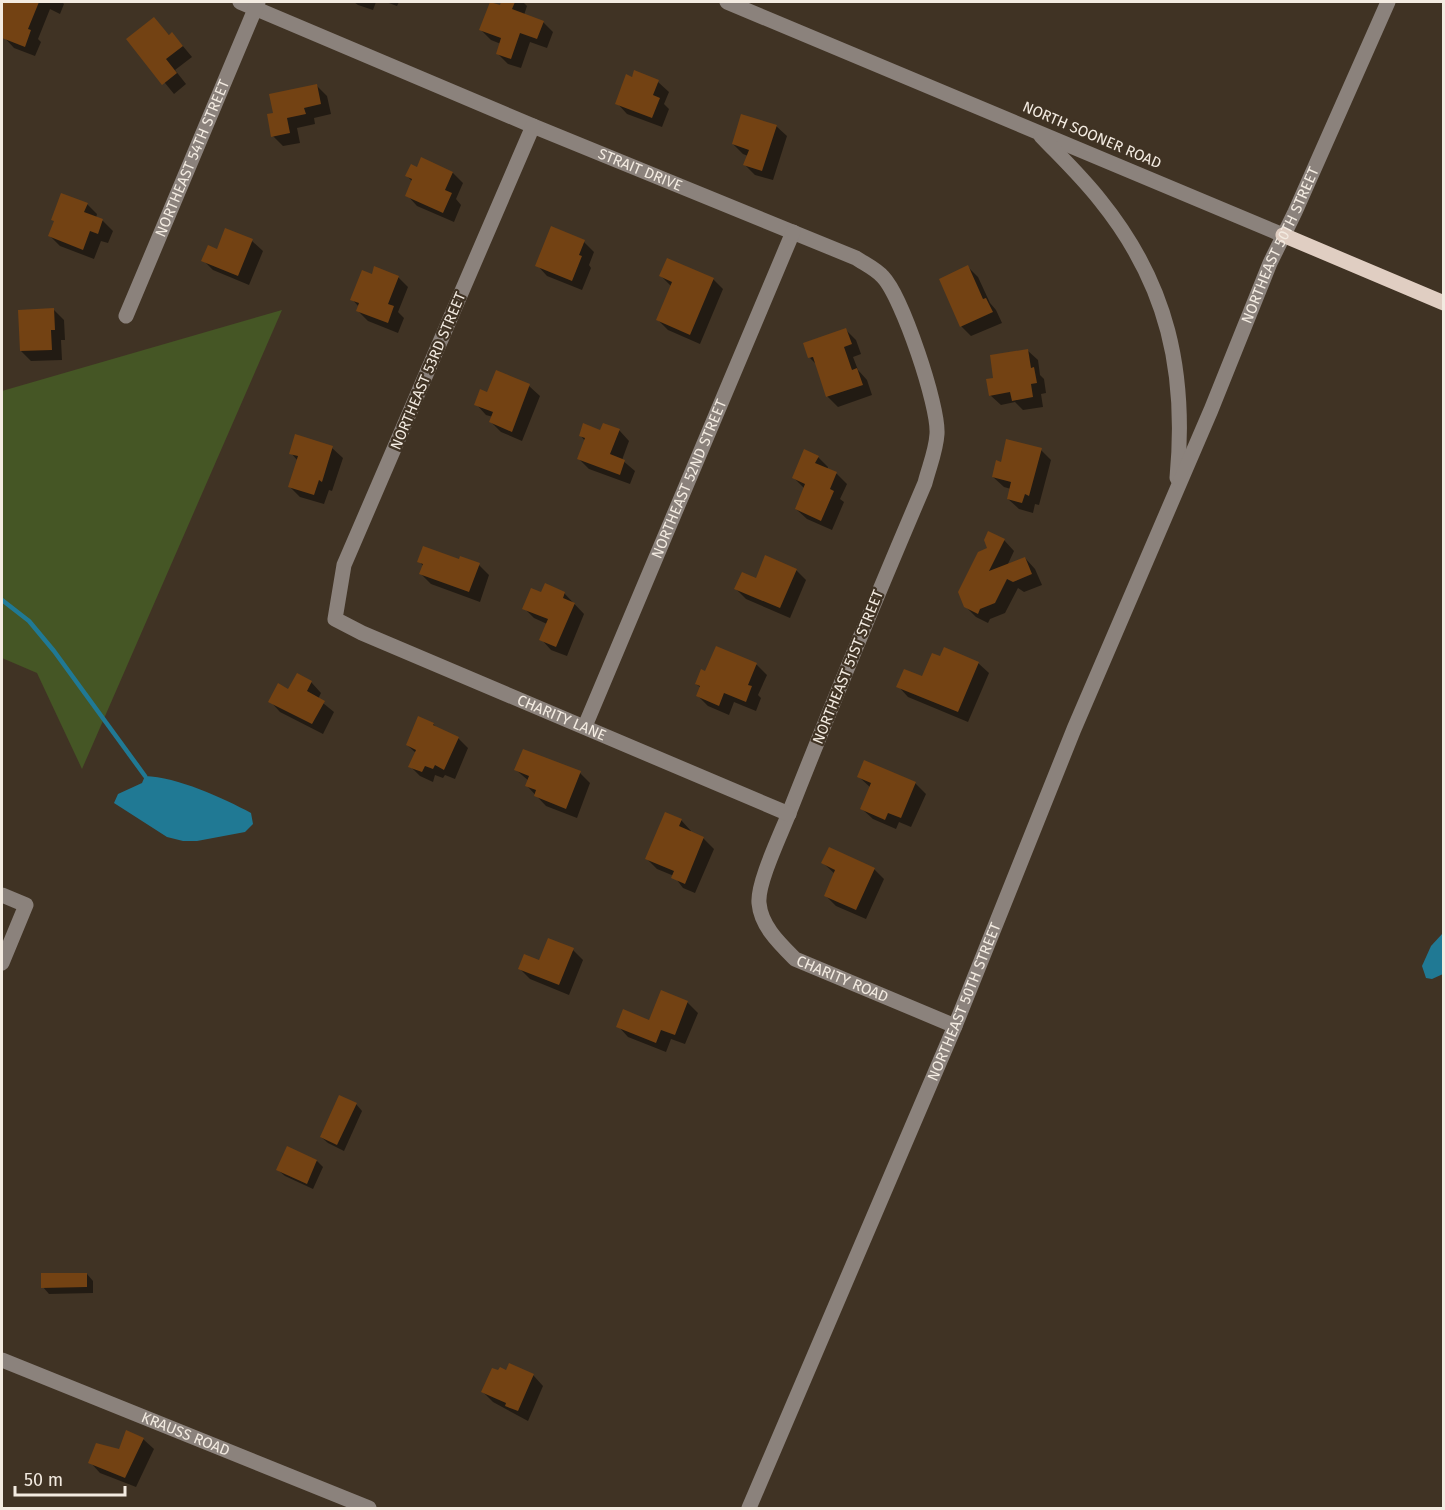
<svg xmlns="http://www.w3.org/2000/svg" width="1445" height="1510" font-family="'Fira Sans',sans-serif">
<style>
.green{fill:#455625}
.water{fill:#207994}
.shadow{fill:#0007}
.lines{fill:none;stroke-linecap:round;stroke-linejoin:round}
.stream{stroke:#207994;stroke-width:4.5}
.building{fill:#734213}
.minor{stroke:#8b827c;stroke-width:15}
.major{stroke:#e0cec2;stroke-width:15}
.labels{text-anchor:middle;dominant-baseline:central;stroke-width:4.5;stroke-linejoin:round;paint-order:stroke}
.street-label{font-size:15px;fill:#f3ebe1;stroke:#403324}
</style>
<rect width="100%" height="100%" fill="#403324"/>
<polygon class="green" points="282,310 82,769 37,673 2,658 2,391"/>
<g class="water">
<path d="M145 776C177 777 223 798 251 813L253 824 245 832 197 841H183L167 837 114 803 118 794 142 783Z"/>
<polygon points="1443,933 1443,974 1432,979 1426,978 1422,966 1431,946"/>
</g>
<g class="shadow">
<polygon points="2,2 62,2 64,4 60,14 50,9 38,39 41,42 35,56 14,48 2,35"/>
<polygon points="354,2 376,2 373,10 358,5"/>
<polygon points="386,2 399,2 397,6"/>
<polygon points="502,2 523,2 527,6 524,15 543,22 553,32 547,48 530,42 521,68 508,64 497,53 501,44 491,40 481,30 501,7"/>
<polygon points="154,19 170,36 172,34 182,45 192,57 175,70 186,84 174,94 129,39"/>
<polygon points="635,72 658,82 669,92 664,104 669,109 662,127 627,114 617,103"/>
<polygon points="317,86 327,96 331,114 314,118 315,124 297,128 300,143 283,146 273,136 275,114"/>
<polygon points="776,126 787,136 773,180 755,175 745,165 748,156 743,154 733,144"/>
<polygon points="418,169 453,173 463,183 456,199 461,205 454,222 417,206 407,195 413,182 407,176"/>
<polygon points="87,204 97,214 96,218 103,221 113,231 108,243 101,241 94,259 60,246 50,236"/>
<polygon points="226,230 252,241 263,251 249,285 213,270 203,260 217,251"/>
<polygon points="584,242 594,252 589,265 591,268 582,290 547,276 537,265"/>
<polygon points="968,267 978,277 990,303 996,310 1002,323 971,336 961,326"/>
<polygon points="372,275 398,277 408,287 398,312 404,318 398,333 368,321 358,311 359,307 352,299"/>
<polygon points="661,276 713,279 723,289 700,344 668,330 658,320 672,287"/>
<polygon points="54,310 64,320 65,340 61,340 62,360 31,361 21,351"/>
<polygon points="846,330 856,340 861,354 853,357 858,370 867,380 872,395 838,407 827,396 817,365 810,358"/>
<polygon points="1027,350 1038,360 1040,375 1044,379 1046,393 1041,394 1043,407 1023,410 1015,402 1001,405 990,395 995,379"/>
<polygon points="497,372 529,386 540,396 522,441 501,432 491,422 493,417 486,415 476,404 488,394"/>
<polygon points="619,430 629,441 622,460 635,471 630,484 589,469 579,459 585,441 581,436"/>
<polygon points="332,448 343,458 332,491 329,490 324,504 300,497 290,487 298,461 291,453"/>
<polygon points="1041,450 1051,460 1039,505 1035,504 1033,513 1019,509 1008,499 1011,489 1004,487 993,477 1002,463"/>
<polygon points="818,457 828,467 827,470 837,474 847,484 840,499 844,502 832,530 807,519 796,509 805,489 794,478"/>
<polygon points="1004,540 1014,551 1007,566 1025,558 1035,569 1042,585 1024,592 1018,588 1005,613 990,619 988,623 976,617 965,606 989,549"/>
<polygon points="419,561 479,565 489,575 480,602 431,584 421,574 424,567"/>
<polygon points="796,570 806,580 790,618 746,599 736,589 756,580"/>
<polygon points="564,593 584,614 567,656 551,650 541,639 547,624 534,618 524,608 542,594"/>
<polygon points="716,648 757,665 767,675 758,695 761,698 756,711 734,702 729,715 708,706 698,696 701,688 696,684 706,673"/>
<polygon points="978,663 989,673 968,722 908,697 898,686"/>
<polygon points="311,682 321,693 318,699 334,712 323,734 280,712 270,701 289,691"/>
<polygon points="433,724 438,729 458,738 468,748 455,779 445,775 443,778 435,775 433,782 420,776 410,766 416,753 407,745"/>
<polygon points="516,770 580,773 590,783 577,818 546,806 527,786 529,781"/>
<polygon points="859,777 915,783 926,794 911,827 899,822 896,829 873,819 862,809 871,788"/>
<polygon points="681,820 691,831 690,833 703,838 714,849 695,893 683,888 674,876 657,869 647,859"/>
<polygon points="823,863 874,869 884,879 866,919 836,906 825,895 835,874"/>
<polygon points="573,950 583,960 569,995 530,979 519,968"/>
<polygon points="687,1002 698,1013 685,1044 671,1039 666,1052 628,1037 618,1026 650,1022"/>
<polygon points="356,1104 362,1111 344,1151 328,1143 321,1137"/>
<polygon points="317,1161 323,1167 313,1189 285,1176 278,1170"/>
<polygon points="87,1274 93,1281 93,1293 49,1294 43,1287"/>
<polygon points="499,1372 507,1372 533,1375 543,1386 528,1421 493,1402 483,1392"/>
<polygon points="143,1439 154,1449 136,1487 100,1473 90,1462"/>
</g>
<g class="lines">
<polyline class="stream" points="2,600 29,621 54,651 145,776"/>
</g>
<g class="building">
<polygon points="2,2 39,2 28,29 31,30 25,47 2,38"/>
<polygon points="490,2 500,5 501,2 515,2 512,9 544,21 537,39 520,33 511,59 496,54 501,38 479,30"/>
<polygon points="154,17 169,35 172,32 183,46 166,59 177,73 162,85 126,39"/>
<polygon points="634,70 659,80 653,95 660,98 652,118 615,104 626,74 632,77"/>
<polygon points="317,84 321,104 304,108 306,114 287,118 290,133 271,137 267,114 273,113 269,94"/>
<polygon points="741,114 777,125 762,171 743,165 749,150 732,144"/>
<polygon points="421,157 453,172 445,190 452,193 443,213 405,196 412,179 405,176 411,164 417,167"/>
<polygon points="61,193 88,203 84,212 103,219 98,234 90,231 83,250 48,236 54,221 51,220"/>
<polygon points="551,226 585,240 579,255 582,256 572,281 535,266"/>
<polygon points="225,228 253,239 238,276 201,261 208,245 217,249"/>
<polygon points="667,258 714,278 690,335 656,320 672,282 659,276"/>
<polygon points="968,265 983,299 986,298 993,312 960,327 939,279"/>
<polygon points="374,266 399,276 388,304 394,306 388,323 356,311 359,303 350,300 362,270 372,274"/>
<polygon points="54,308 55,330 51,330 52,350 20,351 18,310"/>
<polygon points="846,328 852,344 844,347 852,370 857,368 863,385 826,397 813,357 808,358 803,343"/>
<polygon points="1028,349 1031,368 1034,367 1037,383 1031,384 1033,397 1012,401 1010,392 989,396 986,379 993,378 990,355"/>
<polygon points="496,370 530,384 512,432 489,422 493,412 474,405 480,389 487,392"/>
<polygon points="583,423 600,430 603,423 620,429 610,454 625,460 620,475 577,459 585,438 579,436"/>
<polygon points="295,434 333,446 322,482 319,480 314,495 288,487 298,456 289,454"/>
<polygon points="1006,439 1042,448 1029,496 1025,494 1022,503 1007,499 1011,482 992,477 996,460 1001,462"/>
<polygon points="804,449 819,456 815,463 837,472 830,489 834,491 821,521 795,509 805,484 792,478"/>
<polygon points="988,531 1005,539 989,571 1025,557 1032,574 1013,582 1007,579 995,603 980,609 978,614 964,607 958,592 978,552 987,548 984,540"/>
<polygon points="423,546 459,559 460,556 480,563 469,592 419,574 423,564 417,562"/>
<polygon points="765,555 797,569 780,608 734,589 742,572 756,578"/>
<polygon points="545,583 565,592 563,598 575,603 556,647 539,640 548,619 522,609 531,588 541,592"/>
<polygon points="716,646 757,663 748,685 752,686 746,702 724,693 719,706 696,696 700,686 695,684 701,669 705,671"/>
<polygon points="944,647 979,662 958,712 896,687 904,669 922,676 932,653 940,656"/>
<polygon points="297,673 312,681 307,691 325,701 312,724 268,702 278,683 288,689"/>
<polygon points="418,716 434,723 433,725 459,737 444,770 435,765 433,769 425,766 422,772 408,767 416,750 406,745"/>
<polygon points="523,749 581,771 566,809 534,796 536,790 525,786 529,776 514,770"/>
<polygon points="864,760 916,782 901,818 888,813 885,820 860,809 871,783 857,777"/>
<polygon points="665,812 682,819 679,826 704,837 685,884 671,878 674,871 645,859"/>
<polygon points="829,847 875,868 856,910 824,896 835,870 821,863"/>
<polygon points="548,938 574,948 559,985 518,969 524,954 539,960"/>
<polygon points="661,990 688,1001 675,1035 661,1030 656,1043 616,1027 623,1009 649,1020"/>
<polygon points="339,1095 357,1103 337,1145 320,1137"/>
<polygon points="287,1146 317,1160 307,1184 276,1170"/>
<polygon points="41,1273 87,1273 87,1287 41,1288"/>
<polygon points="509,1363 534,1374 518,1411 505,1406 506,1403 481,1392 492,1368 498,1370 500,1367 506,1370"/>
<polygon points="126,1430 144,1438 125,1478 88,1463 96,1443 119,1449"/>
</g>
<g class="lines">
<g class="minor">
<path id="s1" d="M240 2 533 126 856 258C865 264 876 269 883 277 902 297 939 406 937 434 936 451 929 467 925 483 879 591 834 699 791 808 783 830 757 882 759 903 761 926 779 943 795 959L955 1026"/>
<polyline points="727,2 1283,235"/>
<path id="s2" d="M533 126 344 565 335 619 362 633 789 814"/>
<path d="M1041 136C1061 157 1082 177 1100 200 1168 284 1187 372 1177 478"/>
<path id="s3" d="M126 316 258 2"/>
<path id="s4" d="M585 726 793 232"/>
<polyline points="2,895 26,905 2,963"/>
<path id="s5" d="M2 1360 369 1508"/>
<path id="s6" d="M749 1508 955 1026 1074 729 1211 410 1270 263 1295 212 1388 2"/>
</g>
<polyline class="major" points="1283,235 1444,303"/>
</g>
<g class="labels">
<g class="street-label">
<text transform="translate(1092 135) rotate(23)">NORTH SOONER ROAD</text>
<text stroke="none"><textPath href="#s3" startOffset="171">NORTHEAST 54TH STREET</textPath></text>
<text stroke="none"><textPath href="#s1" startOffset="434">STRAIT DRIVE</textPath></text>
<text stroke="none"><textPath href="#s6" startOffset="1370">NORTHEAST 50TH STREET</textPath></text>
<text transform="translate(428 371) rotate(-67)">NORTHEAST 53RD STREET</text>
<text stroke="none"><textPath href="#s4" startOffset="268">NORTHEAST 52ND STREET</textPath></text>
<text transform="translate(848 667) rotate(-68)">NORTHEAST 51ST STREET</text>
<text stroke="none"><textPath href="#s2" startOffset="780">CHARITY LANE</textPath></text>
<text stroke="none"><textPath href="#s1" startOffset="1490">CHARITY ROAD</textPath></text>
<text stroke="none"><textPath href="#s6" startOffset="550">NORTHEAST 50TH STREET</textPath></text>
<text stroke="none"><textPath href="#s5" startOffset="198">KRAUSS ROAD</textPath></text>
</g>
</g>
<rect width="1445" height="1510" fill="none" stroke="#f3ebe1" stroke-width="6"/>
<path d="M15 1486v9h110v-9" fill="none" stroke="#f3ebe1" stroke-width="3"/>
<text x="24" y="1486" font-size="18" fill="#f3ebe1" stroke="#403324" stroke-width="4.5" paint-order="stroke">50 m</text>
</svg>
